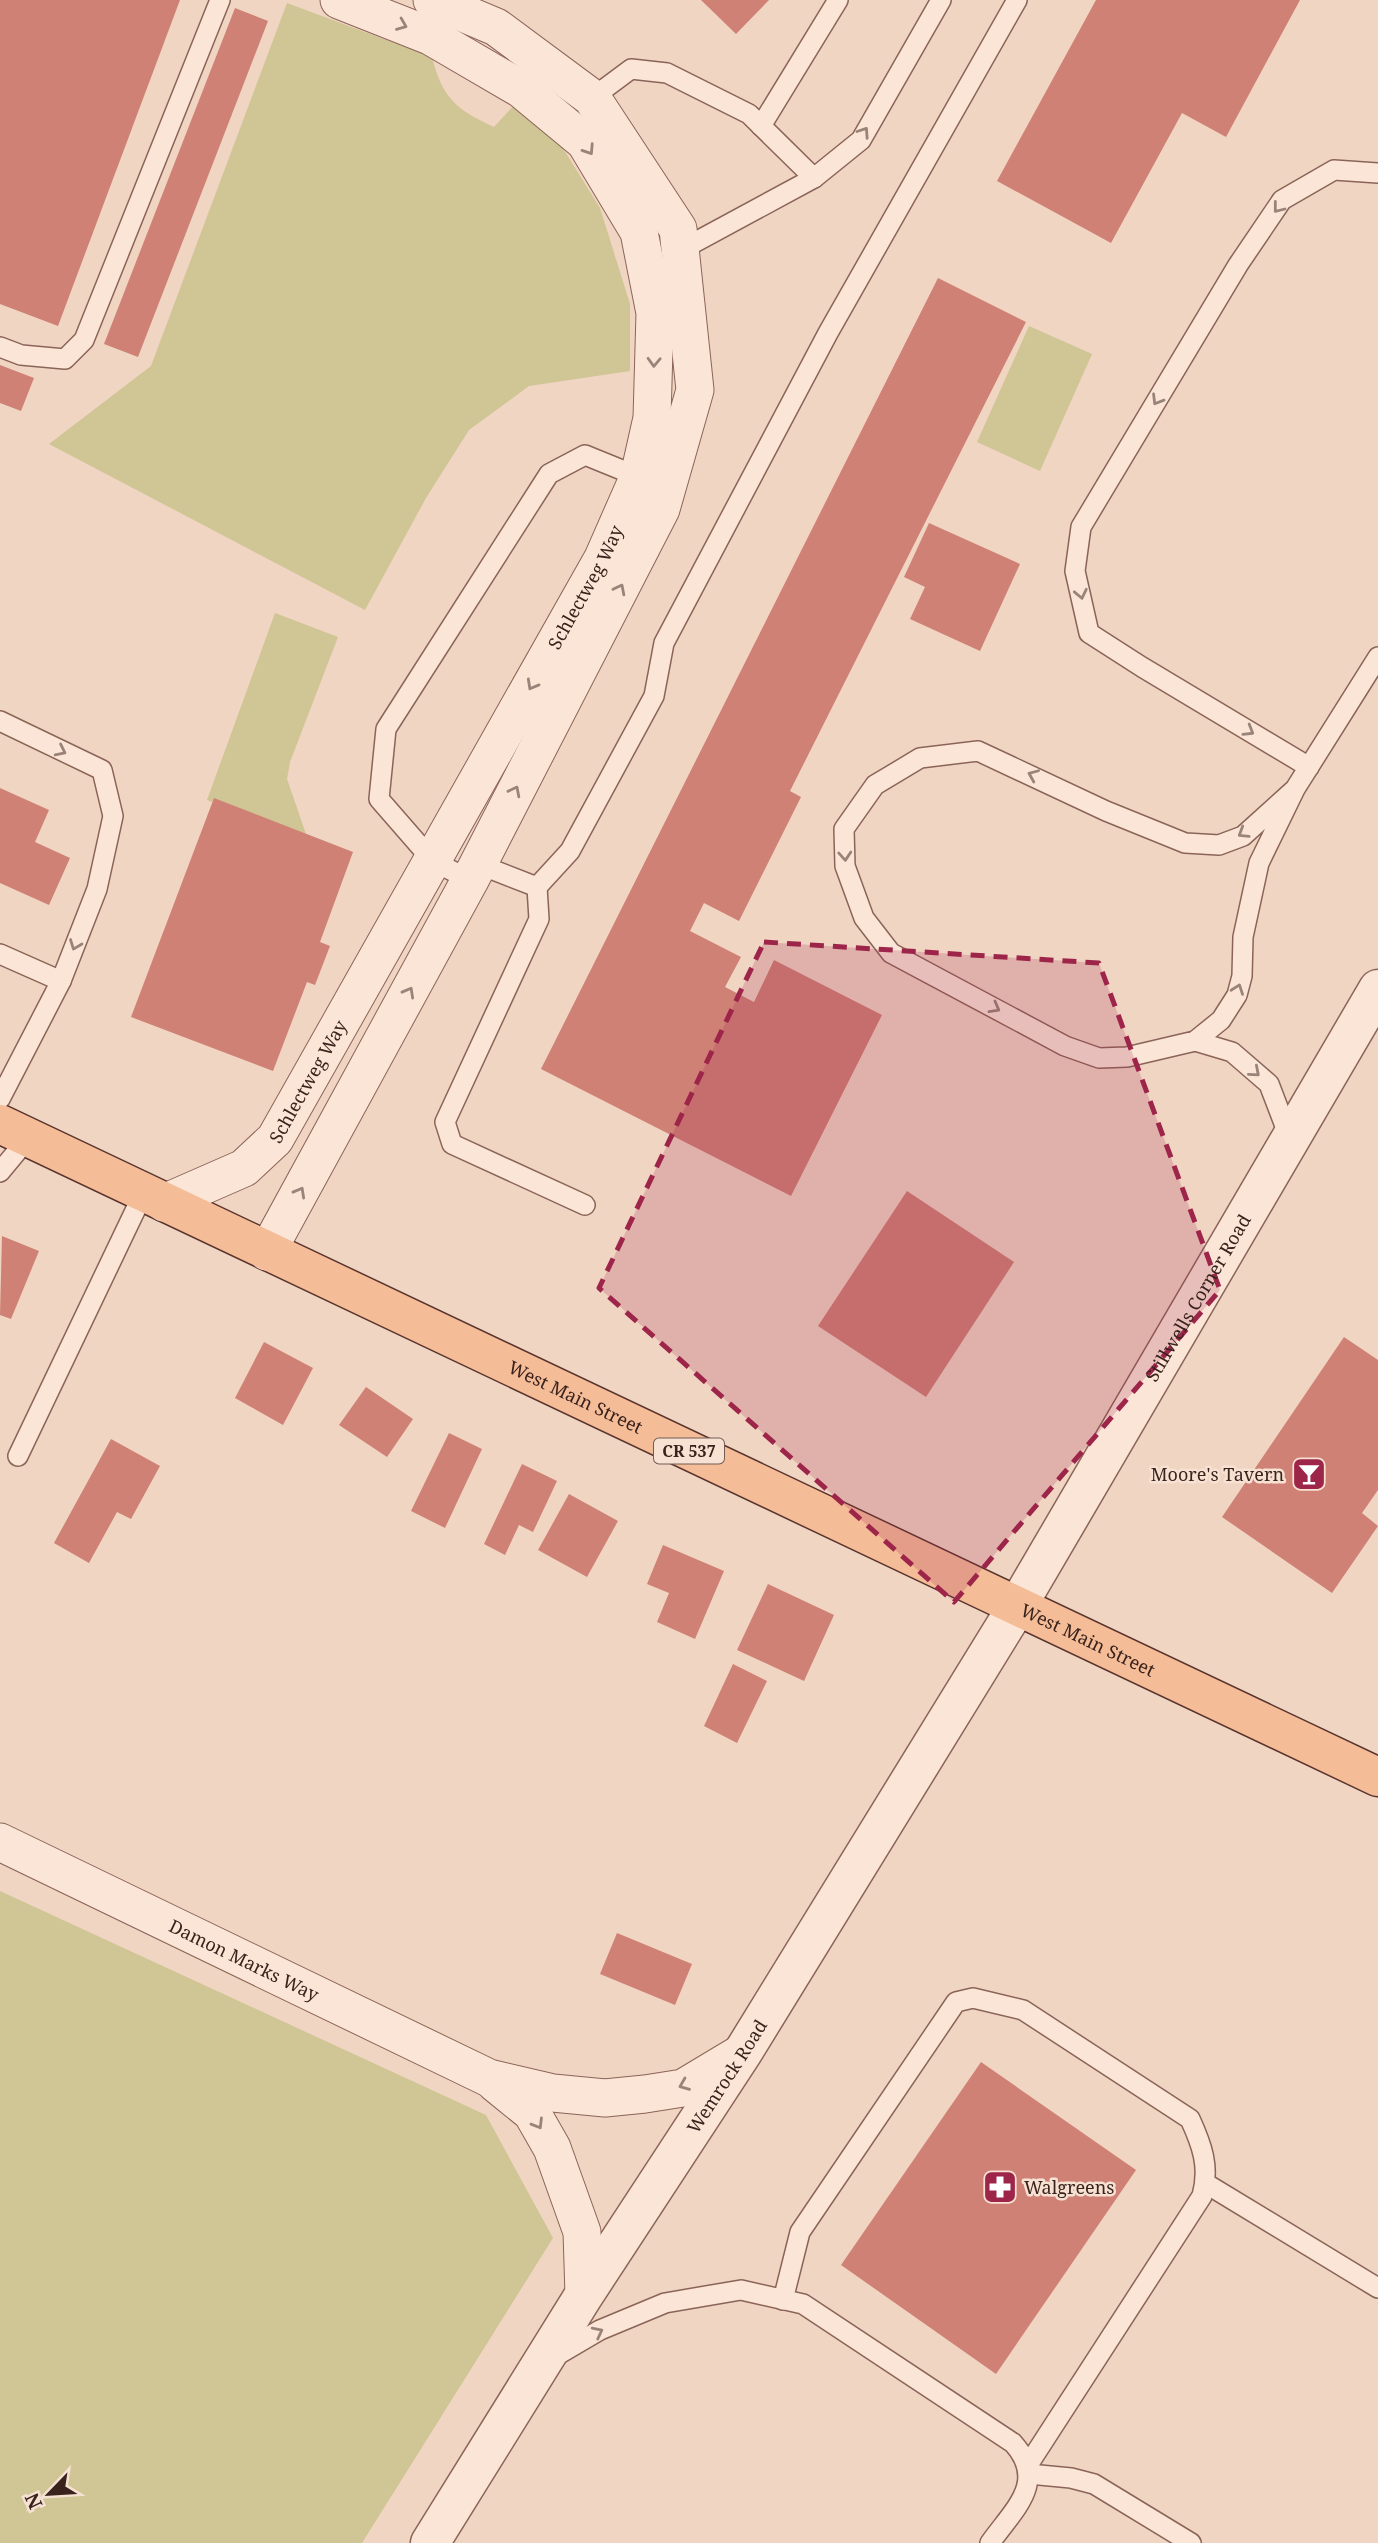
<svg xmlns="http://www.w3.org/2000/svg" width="1378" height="2543" font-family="'Noto Serif',serif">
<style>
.green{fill:#cfc595}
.building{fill:#d08176}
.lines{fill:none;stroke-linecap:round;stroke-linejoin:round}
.service-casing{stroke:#8b6458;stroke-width:22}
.minor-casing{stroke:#8b6458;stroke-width:39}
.tertiary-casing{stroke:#8b6458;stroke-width:41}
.primary-casing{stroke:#59342d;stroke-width:41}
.service{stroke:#fbe5d6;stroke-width:19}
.minor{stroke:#fbe5d6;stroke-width:37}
.tertiary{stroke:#fbe5d6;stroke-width:38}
.primary{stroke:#f5bc98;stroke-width:38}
.oneway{stroke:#9a847a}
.marked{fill:#9e254a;fill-opacity:0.2;stroke:#9e254a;stroke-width:5;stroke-dasharray:14 9;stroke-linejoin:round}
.labels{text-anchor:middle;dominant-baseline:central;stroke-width:5;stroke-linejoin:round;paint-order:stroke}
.shield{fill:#f7e1d2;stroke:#735c53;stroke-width:2}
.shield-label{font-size:16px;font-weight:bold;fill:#3a231d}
.street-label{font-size:18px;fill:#3a231d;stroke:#f7e1d2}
.poi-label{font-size:18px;fill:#3a231d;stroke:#f7e1d2;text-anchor:end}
</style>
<rect width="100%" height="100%" fill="#f0d5c2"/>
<g class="green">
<path d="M287 3 432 57C442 98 457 110 494 127L517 102 556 137 600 208 630 304V371L529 386 469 430 426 498 365 610 49 444 151 366Z"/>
<polygon points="1029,326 1092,354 1040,471 977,442"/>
<polygon points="275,613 338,637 290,762 287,779 306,834 214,799 212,802 207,800"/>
<polygon points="0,1891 486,2115 553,2238 362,2543 0,2543"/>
</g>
<g class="building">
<polygon points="0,0 180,0 58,326 0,304"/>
<polygon points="701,0 769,0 736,34"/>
<polygon points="1096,0 1300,0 1226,137 1182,113 1111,243 997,181"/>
<polygon points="235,8 268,21 138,357 104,344"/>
<polygon points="938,278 1026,322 790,791 801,797 739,921 704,903 690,931 741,957 725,987 754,1002 774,960 882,1015 791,1196 541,1069"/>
<polygon points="0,365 34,378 21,411 0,403"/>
<polygon points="929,523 1020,564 980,651 910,619 925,587 904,577"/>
<polygon points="0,788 49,810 35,842 70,858 49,905 0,883"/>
<polygon points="214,798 353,852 320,942 330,946 315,985 307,982 273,1071 131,1017"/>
<polygon points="907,1191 1014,1262 926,1397 818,1326"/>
<polygon points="2,1236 39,1251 11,1319 0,1315"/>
<polygon points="1344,1337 1378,1360 1378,1490 1362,1513 1378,1526 1332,1593 1222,1517"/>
<polygon points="264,1342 313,1368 283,1425 235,1398"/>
<polygon points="366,1387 413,1419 387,1457 339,1425"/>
<polygon points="449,1433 482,1449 445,1528 411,1511"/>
<polygon points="111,1439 160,1466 131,1519 117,1512 89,1563 54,1543"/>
<polygon points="522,1464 557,1481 533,1532 519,1525 505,1555 484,1544"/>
<polygon points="569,1494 618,1521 587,1577 538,1550"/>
<polygon points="663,1545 724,1571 695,1639 657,1622 669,1593 647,1584"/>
<polygon points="768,1584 834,1615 804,1681 737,1650"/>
<polygon points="733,1664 767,1681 737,1743 704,1726"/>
<polygon points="617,1933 692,1964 675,2005 600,1974"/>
<polygon points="981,2062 1136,2170 996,2374 841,2265"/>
</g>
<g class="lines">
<g class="service-casing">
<g id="service">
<polyline points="592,98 631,69 667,73 749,114 814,178 677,252"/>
<polyline points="761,126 838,0"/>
<polyline points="814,178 861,140 941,0"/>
<polyline points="0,347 21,355 65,359 84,340 220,0"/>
<polyline points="0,721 102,770 113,816 97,889 61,981 0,1099"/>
<polyline points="1309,767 1142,667 1089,633 1075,571 1081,527 1238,265 1282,200 1334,170 1378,173"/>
<polyline points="1295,789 1243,836 1219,845 1185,843 1106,811 978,751 920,758 875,785 844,829 845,866 864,918 891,953 1065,1046 1099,1058 1127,1057 1195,1041 1221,1020 1237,995 1242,976 1243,937 1259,863 1295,789 1378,657"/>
<polyline points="478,864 537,887 539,919 445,1122 452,1144 585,1205"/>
<polyline points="470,880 433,861 379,799 386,729 549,474 585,455 644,479"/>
<polyline points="537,887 570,851 654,696 664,643 828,333 1017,0"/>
<polyline points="0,954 61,981"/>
<polyline points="1195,1041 1232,1052 1269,1084 1290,1139"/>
<polyline points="0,1172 29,1137"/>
<polyline points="18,1456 144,1192"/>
<polyline points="1205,2183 1378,2288"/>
<path d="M783 2300 800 2232 956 2002 973 1998 1023 2010 1190 2119C1202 2145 1210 2167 1202 2196L1028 2465"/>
<path d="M554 2357 600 2330 665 2303 741 2290 803 2304 1013 2443C1048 2482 1014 2509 990 2543"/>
<polyline points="1029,2474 1071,2478 1094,2484 1191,2543"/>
</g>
</g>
<g class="minor-casing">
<g id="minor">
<path id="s1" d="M164 1203 244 1168 275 1139 603 558 639 476 652 418 655 313 639 232 585 142 521 89 430 36 339 0"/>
<polyline points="267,1252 470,880 661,509 695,390 678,229 592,98 496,27 432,0"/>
<path id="s2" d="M0 1842 489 2078 553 2093 605 2098 645 2094 683 2088 743 2052"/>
<polyline points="495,2083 532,2113 552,2148 582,2232 584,2295"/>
</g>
</g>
<g class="tertiary-casing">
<g id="tertiary">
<path id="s3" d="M430 2543 584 2295 743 2052 1018 1605 1378 989"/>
</g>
</g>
<g class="primary-casing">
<g id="primary">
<path id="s4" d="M0 1124 1378 1777"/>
</g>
</g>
<use href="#service" class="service"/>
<use href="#minor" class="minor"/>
<use href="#tertiary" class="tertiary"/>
<use href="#primary" class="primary"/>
</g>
<defs><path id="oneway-chevron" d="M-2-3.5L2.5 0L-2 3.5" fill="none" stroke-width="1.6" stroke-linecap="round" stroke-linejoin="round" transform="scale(1.75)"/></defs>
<g class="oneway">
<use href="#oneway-chevron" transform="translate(402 25) rotate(22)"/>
<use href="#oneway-chevron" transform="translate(864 132) rotate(-56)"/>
<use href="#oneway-chevron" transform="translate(589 150) rotate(57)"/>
<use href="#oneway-chevron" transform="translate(1278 208) rotate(128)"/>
<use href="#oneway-chevron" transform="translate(654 362) rotate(92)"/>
<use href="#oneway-chevron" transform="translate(1157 400) rotate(121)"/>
<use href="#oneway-chevron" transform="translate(620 589) rotate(-63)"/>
<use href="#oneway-chevron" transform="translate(1081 594) rotate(78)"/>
<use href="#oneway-chevron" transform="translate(532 685) rotate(119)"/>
<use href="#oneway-chevron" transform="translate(1249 731) rotate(31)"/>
<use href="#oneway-chevron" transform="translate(61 751) rotate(26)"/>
<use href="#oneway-chevron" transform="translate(1033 775) rotate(-157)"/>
<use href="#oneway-chevron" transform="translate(515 791) rotate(-63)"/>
<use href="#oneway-chevron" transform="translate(1243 833) rotate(148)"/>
<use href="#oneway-chevron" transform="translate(845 856) rotate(86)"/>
<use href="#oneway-chevron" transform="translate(75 945) rotate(111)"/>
<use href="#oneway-chevron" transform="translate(1238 989) rotate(-70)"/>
<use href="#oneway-chevron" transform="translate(409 992) rotate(-61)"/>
<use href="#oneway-chevron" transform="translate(995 1008) rotate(29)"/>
<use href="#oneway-chevron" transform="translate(1255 1072) rotate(41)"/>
<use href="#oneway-chevron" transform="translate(300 1192) rotate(-61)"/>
<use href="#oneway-chevron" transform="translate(684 2085) rotate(158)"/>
<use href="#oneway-chevron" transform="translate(538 2124) rotate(59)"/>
<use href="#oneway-chevron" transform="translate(598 2332) rotate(-27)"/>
</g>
<path class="marked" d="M764 942 1099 963 1220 1290 954 1602 599 1288Z"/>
<defs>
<g id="bar-square" transform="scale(1.75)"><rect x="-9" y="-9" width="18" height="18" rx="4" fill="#9e254a" stroke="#f7e1d2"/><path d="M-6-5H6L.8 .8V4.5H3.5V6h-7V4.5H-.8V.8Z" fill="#fff"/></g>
<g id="pharmacy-square" transform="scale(1.75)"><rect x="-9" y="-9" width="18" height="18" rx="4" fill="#9e254a" stroke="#f7e1d2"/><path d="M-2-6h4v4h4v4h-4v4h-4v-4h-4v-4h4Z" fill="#fff"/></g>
</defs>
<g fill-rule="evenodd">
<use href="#bar-square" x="1309" y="1474"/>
<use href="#pharmacy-square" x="1000" y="2187"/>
</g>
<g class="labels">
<rect class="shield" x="654" y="1438.5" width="70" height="25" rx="5"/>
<g class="shield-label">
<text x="689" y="1451">CR 537</text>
</g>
<g class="street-label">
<text stroke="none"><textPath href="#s1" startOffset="763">Schlectweg Way</textPath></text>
<text stroke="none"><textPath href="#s1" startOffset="196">Schlectweg Way</textPath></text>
<text stroke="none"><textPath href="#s3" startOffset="1463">Stillwells Corner Road</textPath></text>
<text stroke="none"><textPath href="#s4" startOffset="637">West Main Street</textPath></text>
<text stroke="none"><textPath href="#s4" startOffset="1204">West Main Street</textPath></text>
<text stroke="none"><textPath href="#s2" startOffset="271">Damon Marks Way</textPath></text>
<text stroke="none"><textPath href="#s3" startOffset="553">Wemrock Road</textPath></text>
</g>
<g class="poi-label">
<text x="1284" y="1474">Moore's Tavern</text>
<text x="1024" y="2187" text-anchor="start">Walgreens</text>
</g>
</g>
<g transform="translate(49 2494) rotate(245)" stroke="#f7e1d2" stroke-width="5" paint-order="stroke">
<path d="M0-5L12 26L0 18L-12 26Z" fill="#3a231d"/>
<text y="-10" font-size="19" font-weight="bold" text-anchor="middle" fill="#3a231d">N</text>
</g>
</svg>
